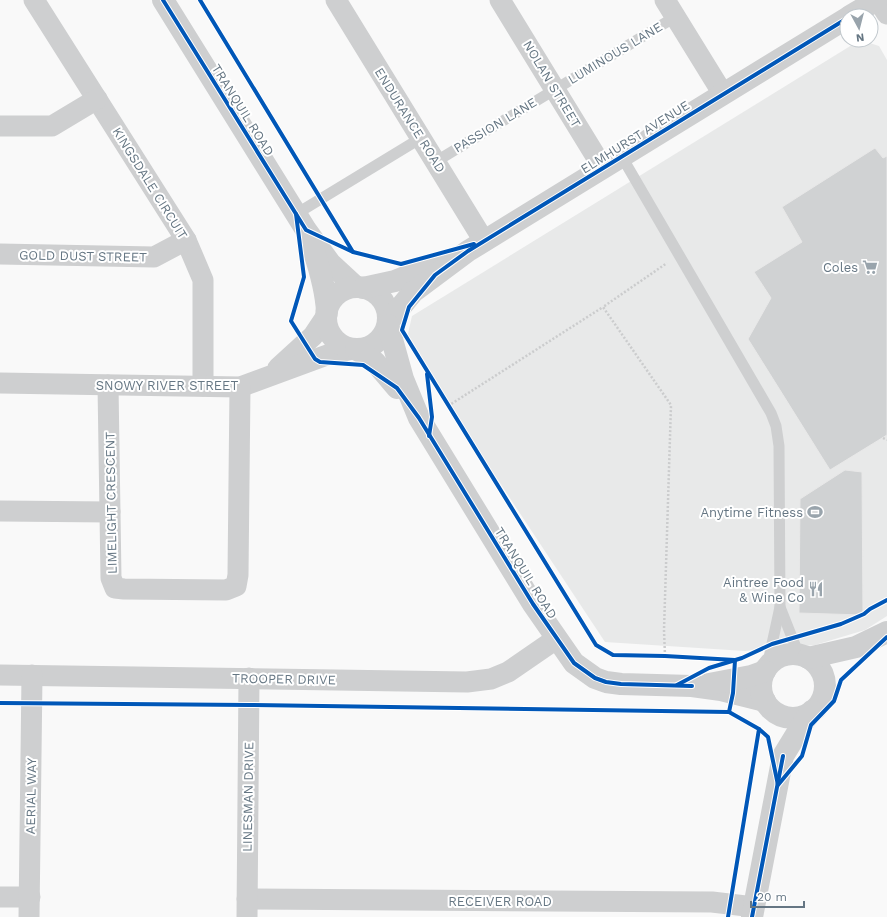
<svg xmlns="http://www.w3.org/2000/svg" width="887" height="917" font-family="'Work Sans',sans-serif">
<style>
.built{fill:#e8e9e9}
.building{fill:#d0d2d3;stroke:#e8e8e8}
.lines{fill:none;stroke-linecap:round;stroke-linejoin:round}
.path{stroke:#cbcccd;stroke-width:2.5;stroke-dasharray:2 2;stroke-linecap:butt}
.service{stroke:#cecfd0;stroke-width:11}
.minor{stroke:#cecfd0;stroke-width:21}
.tertiary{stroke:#cecfd0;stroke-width:22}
.cycleway-casing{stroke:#fff;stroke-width:6}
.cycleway{stroke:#0057b8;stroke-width:4}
.labels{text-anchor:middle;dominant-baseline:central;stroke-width:4;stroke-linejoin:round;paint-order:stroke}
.street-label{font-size:13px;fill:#657683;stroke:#fff}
.poi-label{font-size:13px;fill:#657683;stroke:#fff;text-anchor:end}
</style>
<rect width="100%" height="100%" fill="#f9f9f9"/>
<polygon class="built" points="860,40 879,46 887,60 887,616 865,630 815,645 745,651 605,642 447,403 407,338 412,316"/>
<g class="building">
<polygon points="875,148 883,158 887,156 887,435 830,470 748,339 771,298 754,272 802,242 782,207"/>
<polygon points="845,470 862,472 863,615 799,613 800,499"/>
</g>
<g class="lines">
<g class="path">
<polyline points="448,406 603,307"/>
<polyline points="883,438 887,440"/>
<polyline points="665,656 664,630 671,405 603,307 667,263"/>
</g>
<g class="service">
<polyline points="622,157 771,413 776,426 779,446 780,607 767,667"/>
<polyline points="435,162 675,17"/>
<polyline points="296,214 421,138"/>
<polyline points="780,607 799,655"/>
</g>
<g class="minor">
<polyline points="34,0 186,240 203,280 203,386"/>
<polyline points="336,0 484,241"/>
<polyline points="500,0 603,168"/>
<polyline points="665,0 723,94"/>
<polyline points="878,0 887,14"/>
<polyline points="0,126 52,126 97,99"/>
<polyline points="0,254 154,257 186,240"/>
<polyline points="278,368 313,336 327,315"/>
<polyline points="0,383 240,387 327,355 352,349"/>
<polyline points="108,385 111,578 115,588 124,589 226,590 236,586 238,575 240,387"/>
<polyline points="0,511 110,512"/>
<polyline points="0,675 467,682 491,679 508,672 556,639"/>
<polyline points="0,897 30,897"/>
<polyline points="247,899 712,902 754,907"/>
<polyline points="29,917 32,675"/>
<polyline points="247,917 249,678"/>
</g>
<g class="tertiary">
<polyline points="163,0 306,230 330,263 356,287"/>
<polyline points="850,16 877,0"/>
<path d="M313 249C320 270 326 290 327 312"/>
<circle cx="357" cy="318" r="31"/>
<polyline points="363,288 395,281 437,264"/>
<polyline points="389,321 413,292 468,251 847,18"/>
<polyline points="388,325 403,379 419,418 533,604 574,663 595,678 606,682 621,684 692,686 721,690 765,701"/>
<polyline points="356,349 375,362 397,388"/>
<circle cx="793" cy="686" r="32"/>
<polyline points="808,658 856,647 887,632"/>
<polyline points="709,684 751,676 765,671"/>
<polyline points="752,917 783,756 805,720 812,711"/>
</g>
<g class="cycleway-casing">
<g id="cycleway">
<polyline points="163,0 306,230 353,252 401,264 474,244"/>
<polyline points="200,0 353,252"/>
<polyline points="296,214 304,277 291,321 315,359 320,362 363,365 397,388 419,418 533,604 574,663 595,678 606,682 621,684 692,686"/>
<polyline points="427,374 432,417 429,436"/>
<polyline points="735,660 665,656 613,655 596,645 402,330 409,307 435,275 468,251 846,19"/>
<polyline points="677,685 709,668 742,658 772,644 841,624 864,614 870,609 887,600"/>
<polyline points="0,703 249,705 729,712 759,729 728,917"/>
<polyline points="729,712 733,693 735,660"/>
<polyline points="759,729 768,737 778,785 802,756 811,725 834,701 841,680 887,637"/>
<polyline points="752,917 783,756"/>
</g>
</g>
<use href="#cycleway" class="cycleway"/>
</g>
<defs>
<g id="supermarket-bare" transform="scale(1.2)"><path d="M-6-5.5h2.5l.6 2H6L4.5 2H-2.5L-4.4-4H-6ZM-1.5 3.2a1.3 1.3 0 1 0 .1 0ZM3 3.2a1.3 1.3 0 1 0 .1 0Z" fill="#99a4ac" stroke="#fff" stroke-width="2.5" paint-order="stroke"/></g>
<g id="stadium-bare" transform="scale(1.2)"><path d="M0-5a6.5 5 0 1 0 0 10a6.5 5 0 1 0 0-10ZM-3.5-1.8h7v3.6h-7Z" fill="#99a4ac" stroke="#fff" stroke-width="2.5" paint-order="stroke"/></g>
<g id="restaurant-bare" transform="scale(1.2)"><path d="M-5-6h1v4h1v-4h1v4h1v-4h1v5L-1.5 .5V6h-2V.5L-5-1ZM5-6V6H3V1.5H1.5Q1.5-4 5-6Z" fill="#99a4ac" stroke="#fff" stroke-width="2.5" paint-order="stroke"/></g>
</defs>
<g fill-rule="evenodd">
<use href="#supermarket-bare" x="870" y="267"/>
<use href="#stadium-bare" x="815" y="512"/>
<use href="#restaurant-bare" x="816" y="589"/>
</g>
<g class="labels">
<g class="street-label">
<text transform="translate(615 53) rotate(-31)">LUMINOUS LANE</text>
<text transform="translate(552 84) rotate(59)">NOLAN STREET</text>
<text transform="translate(243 110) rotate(58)">TRANQUIL ROAD</text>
<text transform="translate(410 120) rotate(58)">ENDURANCE ROAD</text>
<text transform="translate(495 125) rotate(-31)">PASSION LANE</text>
<text transform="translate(635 137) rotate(-32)">ELMHURST AVENUE</text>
<text transform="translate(150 183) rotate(58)">KINGSDALE CIRCUIT</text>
<text transform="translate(83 256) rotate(1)">GOLD DUST STREET</text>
<text x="167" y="385">SNOWY RIVER STREET</text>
<text transform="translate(111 503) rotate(-91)">LIMELIGHT CRESCENT</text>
<text transform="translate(526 573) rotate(58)">TRANQUIL ROAD</text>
<text transform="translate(284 679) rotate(1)">TROOPER DRIVE</text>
<text transform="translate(31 796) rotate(-89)">AERIAL WAY</text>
<text transform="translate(248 797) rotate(-89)">LINESMAN DRIVE</text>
<text x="500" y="901">RECEIVER ROAD</text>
</g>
<g class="poi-label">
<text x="858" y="267">Coles</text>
<text x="803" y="512">Anytime Fitness</text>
<text x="804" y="582">Aintree Food<tspan x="804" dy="15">&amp; Wine Co</tspan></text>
</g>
</g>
<g transform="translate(859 28) rotate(173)"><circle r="19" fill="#ffffff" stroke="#c1c8cd"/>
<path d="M0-3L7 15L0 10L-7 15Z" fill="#99a4ac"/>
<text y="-6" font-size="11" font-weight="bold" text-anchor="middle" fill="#657683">N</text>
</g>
<path d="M751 901v6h53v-6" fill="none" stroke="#657683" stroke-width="2"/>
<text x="757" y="901" font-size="12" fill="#657683" stroke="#ffffff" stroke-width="3" paint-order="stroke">20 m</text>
</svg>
